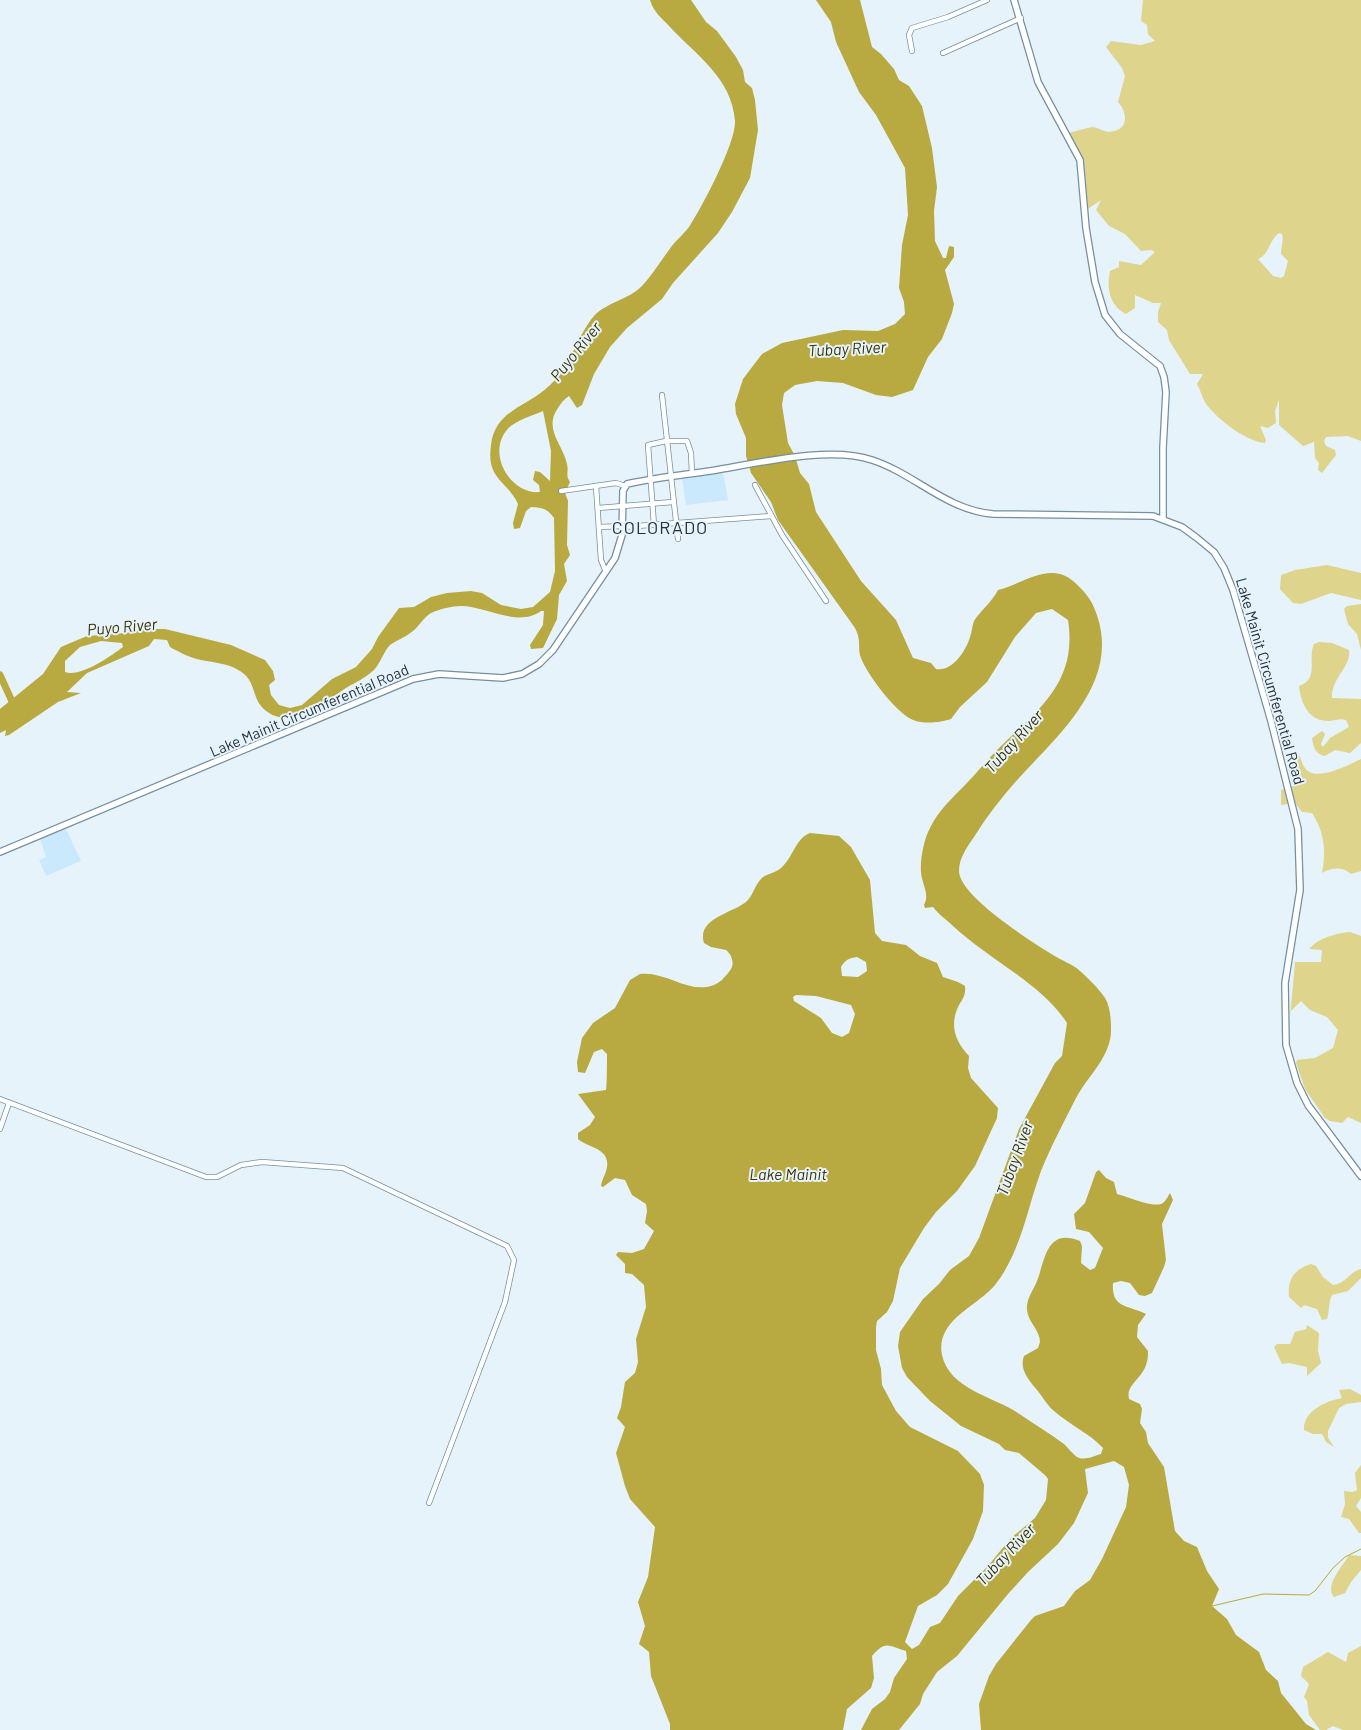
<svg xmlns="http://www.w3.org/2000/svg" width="1361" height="1730" font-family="Barlow,sans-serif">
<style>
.built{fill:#cbe9fc}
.green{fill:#ded48c;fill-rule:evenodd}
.water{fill:#b8a940;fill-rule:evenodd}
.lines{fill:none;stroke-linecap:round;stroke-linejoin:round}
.stream{stroke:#b8a940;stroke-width:1}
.river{stroke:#b8a940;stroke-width:7}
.street-casing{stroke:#748fa1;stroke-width:6}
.secondary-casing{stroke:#748fa1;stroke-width:8}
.street{stroke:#fff;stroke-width:4.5}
.secondary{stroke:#fff;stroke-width:5.5}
.labels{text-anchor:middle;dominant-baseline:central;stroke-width:4;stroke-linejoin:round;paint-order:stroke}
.street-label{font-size:15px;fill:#253138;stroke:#e7f3fa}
.water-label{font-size:16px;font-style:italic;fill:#393305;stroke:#e7f3fa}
.quarter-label{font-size:18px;letter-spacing:1px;fill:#253138;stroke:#e7f3fa}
</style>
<rect width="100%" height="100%" fill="#e7f3fa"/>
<g class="built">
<polygon points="723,472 728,500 686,505 682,478"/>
<polygon points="66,829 81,861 46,876 39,860 46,857 40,839"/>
</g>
<g class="green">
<path d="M1143 0H1361V441L1348 436 1326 437 1324 441 1326 446 1335 450 1336 455 1322 473 1318 470 1319 463 1315 458 1314 442 1303 446 1279 425V400L1275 411 1276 423 1268 428 1260 426 1266 440 1265 443C1247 442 1217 419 1207 405 1202 398 1201 391 1197 384L1203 374H1190L1169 340 1167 330 1158 322V312L1161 303H1153L1135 295V308L1126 314C1110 306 1106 289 1110 271L1119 267V261L1141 265 1155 252 1151 250 1141 251 1125 234 1109 226 1096 210 1101 200 1085 211 1083 172 1068 134C1070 132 1091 127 1093 127 1098 128 1103 131 1108 132 1128 132 1129 114 1118 102L1125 76 1122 68 1106 47 1111 41 1141 45 1155 41 1148 34 1147 25 1141 21ZM1279 233 1282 234C1284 241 1281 247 1281 254L1288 261 1284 276 1281 278 1273 276 1258 259C1269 255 1269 240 1279 233Z"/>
<polygon points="1327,565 1361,573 1361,600 1331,593 1301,604 1293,603 1280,589 1281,575 1295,570"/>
<polygon points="1361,604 1361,650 1357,634 1348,624 1344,609 1347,606"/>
<path d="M1319 642 1332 643 1349 650C1352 666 1331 678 1332 698L1361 699V743L1350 753 1335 750 1325 756C1316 755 1313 747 1312 738L1322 731 1325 734 1321 744 1323 747 1330 738 1349 727 1346 720C1340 718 1336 720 1330 721 1309 722 1301 704 1299 686 1320 679 1307 659 1314 644Z"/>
<path d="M1294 754H1298C1302 759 1302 767 1308 771 1319 780 1349 765 1361 759V871L1351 874C1343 866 1331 868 1322 873 1326 851 1325 833 1312 813L1302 812 1295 803 1281 805V790L1292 787 1294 784 1287 762Z"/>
<path d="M1350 932 1361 936V1123L1348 1117 1342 1123 1330 1121 1325 1118 1305 1089 1296 1063 1297 1060 1315 1058 1333 1048 1338 1030 1327 1017 1310 1010 1301 1001 1291 1011 1290 1017 1295 962H1321L1322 950 1309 949C1318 938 1337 933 1350 932Z"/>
<path d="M1311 1264 1316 1266 1323 1277 1333 1285C1346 1284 1350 1271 1361 1269V1278L1348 1291 1332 1295C1328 1303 1330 1310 1327 1319L1322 1320 1317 1309 1304 1305 1301 1308 1289 1297C1287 1280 1294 1269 1311 1264Z"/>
<polygon points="1307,1325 1319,1333 1318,1351 1321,1363 1307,1376 1307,1367 1289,1363 1282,1364 1274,1347 1277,1344 1290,1344 1295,1332 1306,1329"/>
<path d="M1350 1389 1361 1395V1402L1346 1404 1339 1408 1328 1431V1438L1334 1447 1326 1442 1322 1434H1313L1304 1430C1303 1411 1326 1401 1342 1398L1339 1390Z"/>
<polygon points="1361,1465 1361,1498 1356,1506 1361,1512 1361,1533 1359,1533 1349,1519 1341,1517 1345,1504 1344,1491 1353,1492 1357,1490 1355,1473"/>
<path d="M1349 1555 1361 1556V1570L1351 1582 1345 1593 1334 1597C1324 1585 1343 1566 1349 1555Z"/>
<polygon points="1361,1646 1361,1730 1343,1730 1333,1726 1326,1730 1320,1730 1309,1715 1307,1701 1304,1697 1309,1684 1301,1676 1303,1667 1328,1652 1346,1662 1348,1653"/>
</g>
<g class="water">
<path d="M650 0H691L706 22 717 31 736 57 743 70 745 82 752 88 755 100 758 130 750 178 732 212 718 233 673 283 662 299 627 328 610 347 594 374 582 405 577 408 569 396C564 399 561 403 558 408 543 429 563 444 567 464 569 472 565 475 570 482L565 493 568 501 567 545 570 555 564 564 567 581 559 595 557 619 543 648 531 649 530 645 543 625 544 611H541C518 628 486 606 461 606 452 606 440 609 431 613 425 616 419 626 413 631 406 637 397 640 390 645 384 651 381 662 374 670 364 679 356 682 346 688 324 702 286 735 261 706 252 695 255 680 240 671 227 663 216 663 201 660 190 658 179 652 170 647L167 640 154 639 149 646 87 673 67 692 81 693 58 702 9 735 5 736 6 730 0 733V709L43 674 61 647 87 636 126 633 143 629H165L231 645 265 660 273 671 275 680 269 685 271 695 279 705 290 708 302 705 332 679 356 667 372 649 378 637 399 608 414 607 431 597 447 593 471 591 482 593 501 605 521 609 533 607 550 592 555 571 554 518C548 509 541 507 531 507L526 511 520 528 514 529 513 523 518 504C507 480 486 480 491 445 495 410 527 407 549 386 571 367 576 337 594 316 607 302 628 300 642 286 652 275 660 262 669 250 674 242 683 235 689 227 702 207 736 143 735 121 732 78 696 55 670 27 661 17 654 13 650 0ZM543 411 551 451 550 481 540 472 535 471 533 480 539 485 540 492C512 495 487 456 506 431 513 421 532 416 543 411ZM101 641 122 643 123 647C111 656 80 678 65 672V661L80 647Z"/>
<path d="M816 0H860L872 47 881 54 894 69 899 80 909 86 922 106 932 148 937 187 934 211 935 241 943 258H946L949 246 954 247V257L945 270 954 304 952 313 942 339 928 357 913 390 892 397 876 395 843 383 817 381 795 385 784 393 782 405 788 443 795 456 800 473 809 484 816 512 861 581 896 620 913 658 931 663 936 669C952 672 966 651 970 637 972 632 972 626 974 621 981 610 992 602 998 590 1022 584 1050 561 1073 581 1082 589 1091 598 1095 610 1123 679 1061 732 1019 778 1002 797 987 816 974 837 967 847 959 858 959 871 959 896 1032 942 1053 955 1062 961 1073 964 1080 971 1088 978 1099 989 1105 998 1110 1006 1111 1019 1111 1028 1112 1056 1089 1074 1076 1098 1064 1122 1051 1146 1041 1171 1027 1209 1021 1252 995 1285 978 1306 935 1320 942 1355 949 1389 994 1397 1018 1413 1034 1424 1049 1433 1064 1444 1068 1448 1073 1454 1077 1457 1085 1461 1094 1456 1101 1454L1103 1448C1089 1433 1070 1425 1054 1411 1047 1405 1043 1397 1037 1390 1029 1380 1019 1370 1024 1356L1038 1348 1040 1342C1040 1330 1028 1322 1027 1310 1026 1299 1033 1291 1037 1281 1045 1261 1046 1227 1080 1241L1082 1246 1081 1263 1090 1270 1095 1268 1103 1248 1089 1232 1076 1229 1074 1214 1085 1203 1096 1172 1099 1170 1106 1178 1114 1182 1117 1194C1126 1196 1155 1209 1163 1203 1166 1201 1168 1196 1170 1193L1173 1200 1162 1224 1166 1260 1164 1267 1152 1293 1145 1296 1139 1295 1130 1283 1121 1281 1113 1283C1111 1309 1129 1305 1146 1314L1138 1325 1137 1337 1148 1351C1149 1379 1125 1381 1129 1399L1140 1404 1142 1409 1140 1423 1146 1432 1148 1443 1164 1467 1175 1531 1184 1541 1197 1547 1207 1571 1219 1589 1212 1606 1227 1619 1236 1635 1259 1652 1266 1670 1278 1681 1281 1693 1306 1724 1316 1730H981L979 1704 989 1676 996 1664 1031 1620 1035 1616 1064 1606 1075 1591 1090 1580 1102 1559 1126 1507 1129 1485 1124 1467 1114 1461 1085 1469 1088 1493 1074 1523 1058 1544 1028 1572 1008 1594 957 1656 937 1672 923 1694 920 1704 899 1730H861L872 1709 885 1699 890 1692 894 1678 907 1659 906 1651C888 1646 886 1640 872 1656L874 1678 871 1688 847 1709 843 1730H670V1724L651 1676 649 1652 639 1644 645 1626 638 1602 648 1577 655 1527 630 1499 625 1486 616 1453 625 1427 617 1418 621 1407 625 1382 635 1373 638 1362 636 1339 646 1307 644 1285 632 1274 625 1273V1264L616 1255 618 1252 632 1253 644 1249 654 1231 645 1223 647 1211 646 1204 632 1195 625 1180 615 1178 603 1187 601 1186C602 1179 606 1174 607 1167 610 1148 588 1148 578 1139V1133L590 1125 595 1117 578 1094 606 1090C607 1088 607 1060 607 1054L602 1049 594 1052 585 1073 578 1072 577 1062 582 1038 593 1023 615 1008 630 980 640 974C668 970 696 1001 722 980 725 976 730 972 732 967 734 961 731 954 726 950L711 947 704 943C696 918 734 913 747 901 753 895 755 885 761 879 767 873 776 873 781 868 793 858 795 839 810 833L839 836 851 847 870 880 875 933 882 941 906 945 920 956 937 963 943 977 958 982 965 986C966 994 963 999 959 1005 949 1025 955 1041 969 1056L968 1068 971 1078 998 1108 997 1118 975 1166 957 1191 936 1212 924 1228 900 1268 893 1301 887 1312 877 1321 876 1327V1350L881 1369 882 1385 896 1411 910 1427 958 1451 980 1474 984 1485 983 1511 973 1539 948 1584 937 1595 918 1606 905 1642 912 1649 919 1645 930 1627 940 1623 958 1596 988 1566 1010 1539 1035 1518 1046 1500 1048 1479 1046 1476 1019 1453 1005 1450 999 1444 961 1426 930 1401 907 1377 902 1368 898 1346 900 1332 923 1299 939 1284 950 1270 969 1256 979 1238 1019 1129 1055 1063 1062 1056 1067 1023C1041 983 988 959 953 926 946 919 939 915 933 907L925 908 924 905C930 894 922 885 921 872 920 859 924 839 930 828 938 811 953 797 966 784 977 773 986 761 997 750 1036 711 1078 684 1068 620L1052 609 1036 613 1015 637 987 682 960 707 951 719C942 722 927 724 916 721 899 717 868 676 861 658 857 647 862 642 855 628L778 520 771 502 751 473 746 456V438L736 414 735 404 743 379 762 354 782 343 843 330 878 331 895 324 905 314 904 302 899 288 902 245 908 215 905 168 876 115 859 92 836 42 831 22ZM857 957 866 962 867 971 858 977 842 976 841 967C845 960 849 958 857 957ZM796 995 816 996 851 1005 855 1014 849 1033 842 1037 832 1033 821 1018 794 1001 793 997Z"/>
</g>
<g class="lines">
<polyline class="stream" points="1212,1606 1263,1594 1309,1595 1315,1591 1333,1568 1345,1557 1361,1549"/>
<polyline class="river" points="0,675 15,708"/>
<g class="street-casing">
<g id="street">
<polyline points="912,51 909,35 912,28 948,17 987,0"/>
<polyline points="943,53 1021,18"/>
<polyline points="662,395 678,539"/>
<polyline points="755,485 782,535 826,601"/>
<polyline points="596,486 601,560 606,572"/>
<polyline points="561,491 616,483 625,486"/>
<polyline points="598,508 673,502"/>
<polyline points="654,525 648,445 666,441 687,441 691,453 692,474"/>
<polyline points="599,527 623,526"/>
<polyline points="623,527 771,516"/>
<polyline points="0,1099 206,1177 217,1177 241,1165 262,1162 343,1168 507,1246 514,1260 505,1302 429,1503"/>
<polyline points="0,1129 9,1103"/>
</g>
</g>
<g class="secondary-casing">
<g id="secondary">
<polyline points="1014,0 1038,82 1080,160 1086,228 1095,282 1105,315 1120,334 1160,366 1164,377 1166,392 1163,448 1163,519"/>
<path d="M0 852 413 679 439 674 503 678 522 674 539 664 553 650 615 558 622 535 623 491 627 484C654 478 682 475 710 471 755 464 829 445 872 460 915 474 946 510 993 514L1153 516 1182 527 1197 538 1214 552 1224 568 1233 590 1271 721 1298 829 1300 890 1285 983 1286 1045 1297 1083 1308 1105 1361 1176"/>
</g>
</g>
<use href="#street" class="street"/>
<use href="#secondary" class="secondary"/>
</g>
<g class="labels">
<g class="street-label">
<text transform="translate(1271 681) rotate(74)">Lake Mainit Circumferential Road</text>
<text transform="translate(309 710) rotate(-23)">Lake Mainit Circumferential Road</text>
</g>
<g class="water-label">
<text transform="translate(847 348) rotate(-3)">Tubay River</text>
<text transform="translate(575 351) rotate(-51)">Puyo River</text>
<text transform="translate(122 626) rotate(-5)">Puyo River</text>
<text transform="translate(1013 741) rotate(-48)">Tubay River</text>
<text transform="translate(1014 1158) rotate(-70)">Tubay River</text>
<text x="788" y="1173">Lake Mainit</text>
<text transform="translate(1005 1554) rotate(-47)">Tubay River</text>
</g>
<g class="quarter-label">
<text x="660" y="527">COLORADO</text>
</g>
</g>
</svg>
